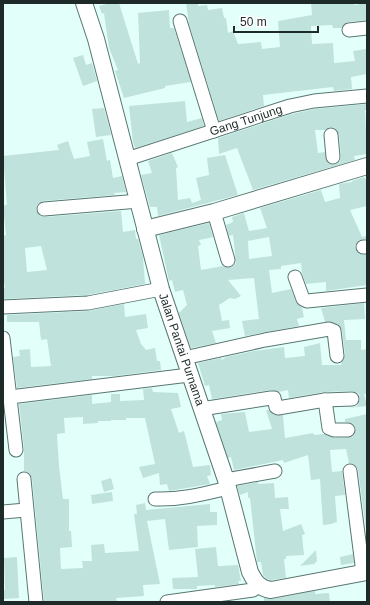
<svg xmlns="http://www.w3.org/2000/svg" width="370" height="605" font-family="Arial,sans-serif">
<style>
.building{fill:#c0e2dc;fill-rule:evenodd}
.lines{fill:none;stroke-linecap:round;stroke-linejoin:round}
.minor-casing{stroke:#587772;stroke-width:15}
.tertiary-casing{stroke:#587772;stroke-width:18}
.minor{stroke:#fff;stroke-width:13}
.tertiary{stroke:#fff;stroke-width:16}
.labels{text-anchor:middle;dominant-baseline:central;stroke-width:4;stroke-linejoin:round;paint-order:stroke}
.street-label{font-size:12px;fill:#1d2a28;stroke:#fff}
</style>
<rect width="100%" height="100%" fill="#e3fff9"/>
<g class="building">
<polygon points="110,3 119,3 138,64 140,63 138,13 169,10 170,28 174,28 191,82 165,86 165,88 124,98 115,71 118,70 109,48 104,13 102,14 99,6"/>
<polygon points="186,3 198,3 198,6 207,5 208,10 222,8 224,18 226,18 228,33 233,31 238,44 261,42 262,49 280,47 278,21 312,15 311,3 354,3 354,5 367,3 367,20 348,22 341,28 333,28 332,25 311,26 312,44 333,43 334,63 355,61 353,51 366,49 367,74 351,77 352,89 334,91 333,87 263,95 264,106 219,121 189,24"/>
<polygon points="83,55 86,65 92,63 97,81 83,86 73,58"/>
<polygon points="185,101 187,122 202,118 204,126 135,148 133,142 129,106"/>
<path d="M367 104V110H365L367 154 354 156 355 160 253 190 237 148 219 154 218 138 292 114 315 109ZM330 127 335 128 339 134 341 157 340 161 334 165 327 162 325 152 318 153 315 130H325Z"/>
<polygon points="104,108 111,135 96,137 92,109"/>
<path d="M103 139 107 161 110 160 113 178 122 176 126 192 114 193 115 195 43 201 37 205 36 210 40 216 45 217 121 211 123 232 135 230 136 239H138L143 257 145 284 87 295 3 299V288H5L3 276V236L6 235 3 205H7L3 156 59 150 57 145 68 141 74 159 90 156 87 142ZM41 246 47 270 27 272 25 248Z"/>
<polygon points="172,153 178,167 176,168 178,200 190,198 192,203 201,200 196,178 209,175 207,158 225,155 238,195 158,216 157,207 150,207 141,175 152,173 148,161"/>
<path d="M364 177 367 181V206L350 210 362 237 367 236V239L359 240 355 247 359 254 367 255V285L326 291V282L306 284 302 273 301 263 281 266V269L269 270 272 293 291 289 296 302 302 308 304 317 297 319 299 326 245 336 242 321 259 319 254 278 228 280 241 296 235 299 230 298 219 305 222 321 229 320 230 328 212 331 216 343 191 348 179 313 187 305 183 290 175 292 172 280 169 281 159 235 209 223 213 237 199 240 201 245 198 246 201 270 223 266 230 268 236 263 233 235 229 236 226 225 233 222 232 217 244 213 249 231 267 228 260 208 321 190 325 202 340 198 339 184 352 182V181ZM269 237 272 256 249 259 248 241Z"/>
<polygon points="364,303 365,319 344,320 346,340 361,340 361,350 367,349 367,393 364,394 367,406 348,408 357,406 360,399 359,394 352,391 324,392 289,398 288,390 279,392 271,390 212,399 209,385 205,386 198,363 221,358 222,360 226,357 254,351 284,347 285,358 305,356 304,347 320,343 322,365 341,365 345,355 342,330 337,324 325,322 321,308"/>
<polygon points="124,304 125,317 146,314 148,328 136,330 141,344 146,350 155,348 157,361 160,361 161,370 115,376 92,376 92,379 17,388 13,357 20,356 19,350 30,349 31,367 51,366 47,339 41,340 39,322 7,322 7,315 88,311"/>
<polygon points="152,388 153,392 178,393 181,407 171,409 179,433 184,431 193,467 210,465 211,475 207,476 210,484 169,491 167,484 160,485 159,473 143,478 139,467 155,464 145,418 126,418 126,420 111,420 111,421 98,421 98,423 83,424 83,417 64,418 65,433 57,434 59,466 63,499 69,499 69,531 71,531 72,547 60,548 61,569 83,568 82,561 92,561 91,545 104,544 105,553 139,551 134,514 137,514 136,505 145,503 146,510 210,504 210,512 217,512 217,525 197,526 198,547 169,550 165,519 147,521 160,584 143,585 144,596 116,598 117,601 44,602 32,478 30,474 24,471 24,449 19,404 92,395 92,404 111,402 111,394 120,394 120,401 144,400 143,389"/>
<polygon points="266,410 269,410 274,415 283,415 285,438 313,433 314,435 324,434 334,438 352,437 355,434 355,426 352,423 345,422 345,419 367,414 367,537 358,470 356,466 349,463 346,449 330,450 332,472 342,471 345,495 335,496 337,522 331,524 323,525 320,479 311,480 308,455 284,463 283,460 234,470 231,457 228,458 216,422 222,420 221,414 245,412 249,432 272,429"/>
<polygon points="111,478 114,489 104,492 101,481"/>
<polygon points="258,482 258,484 274,483 275,498 288,497 289,509 280,509 283,531 301,524 305,534 302,535 304,555 286,556 286,559 284,559 286,578 271,580 267,579 263,575 261,562 257,562 250,498 248,498 248,492 240,495 237,486"/>
<polygon points="112,492 113,501 92,504 91,495"/>
<polygon points="216,547 218,566 238,565 241,581 238,581 239,584 215,587 215,585 197,586 197,589 173,589 172,578 198,577 195,549"/>
<polygon points="316,550 317,561 314,564 300,566"/>
<polygon points="353,554 354,563 341,565 340,557"/>
<polygon points="17,557 19,598 3,599 3,590 5,590 4,558"/>
<polygon points="315,591 315,594 329,593 330,602 264,602 264,598 273,599"/>
</g>
<g class="lines">
<g class="minor-casing">
<g id="minor">
<polyline points="180,21 214,131"/>
<polyline points="349,30 367,28"/>
<polyline points="331,135 333,157"/>
<path id="s1" d="M127 159 290 106 314 101 367 96"/>
<polyline points="44,209 139,201"/>
<polyline points="214,212 228,260"/>
<polyline points="363,247 367,247"/>
<polyline points="295,277 303,299 307,301 367,295"/>
<polyline points="3,307 88,303 161,289"/>
<polyline points="3,338 16,450"/>
<polyline points="184,358 265,340 329,329 334,331 337,356"/>
<polyline points="10,397 189,375"/>
<polyline points="325,400 329,428 334,430 348,430"/>
<polyline points="201,409 271,398 274,398 276,407 278,408 325,400 352,399"/>
<polyline points="350,471 363,573"/>
<polyline points="24,479 36,602"/>
<polyline points="226,480 275,471"/>
<path d="M155 499C181 500 203 494 228 488"/>
<polyline points="3,512 26,510"/>
<polyline points="167,602 253,590 258,585"/>
</g>
</g>
<g class="tertiary-casing">
<g id="tertiary">
<path id="s2" d="M84 3 96 39 161 289 226 480 250 572C255 582 259 588 271 590L367 572"/>
<polyline points="145,229 214,212 367,166"/>
</g>
</g>
<use href="#minor" class="minor"/>
<use href="#tertiary" class="tertiary"/>
</g>
<g class="labels">
<g class="street-label">
<text stroke="none"><textPath href="#s1" startOffset="125">Gang Tunjung</textPath></text>
<text stroke="none"><textPath href="#s2" startOffset="360">Jalan Pantai Purnama</textPath></text>
</g>
</g>
<rect width="370" height="605" fill="none" stroke="#1d2a28" stroke-width="8"/>
<path d="M234 26v6h84v-6" fill="none" stroke="#1d2a28" stroke-width="2"/>
<text x="240" y="26" font-size="12" fill="#1d2a28" stroke="#ffffff" stroke-width="3" paint-order="stroke">50 m</text>
</svg>
